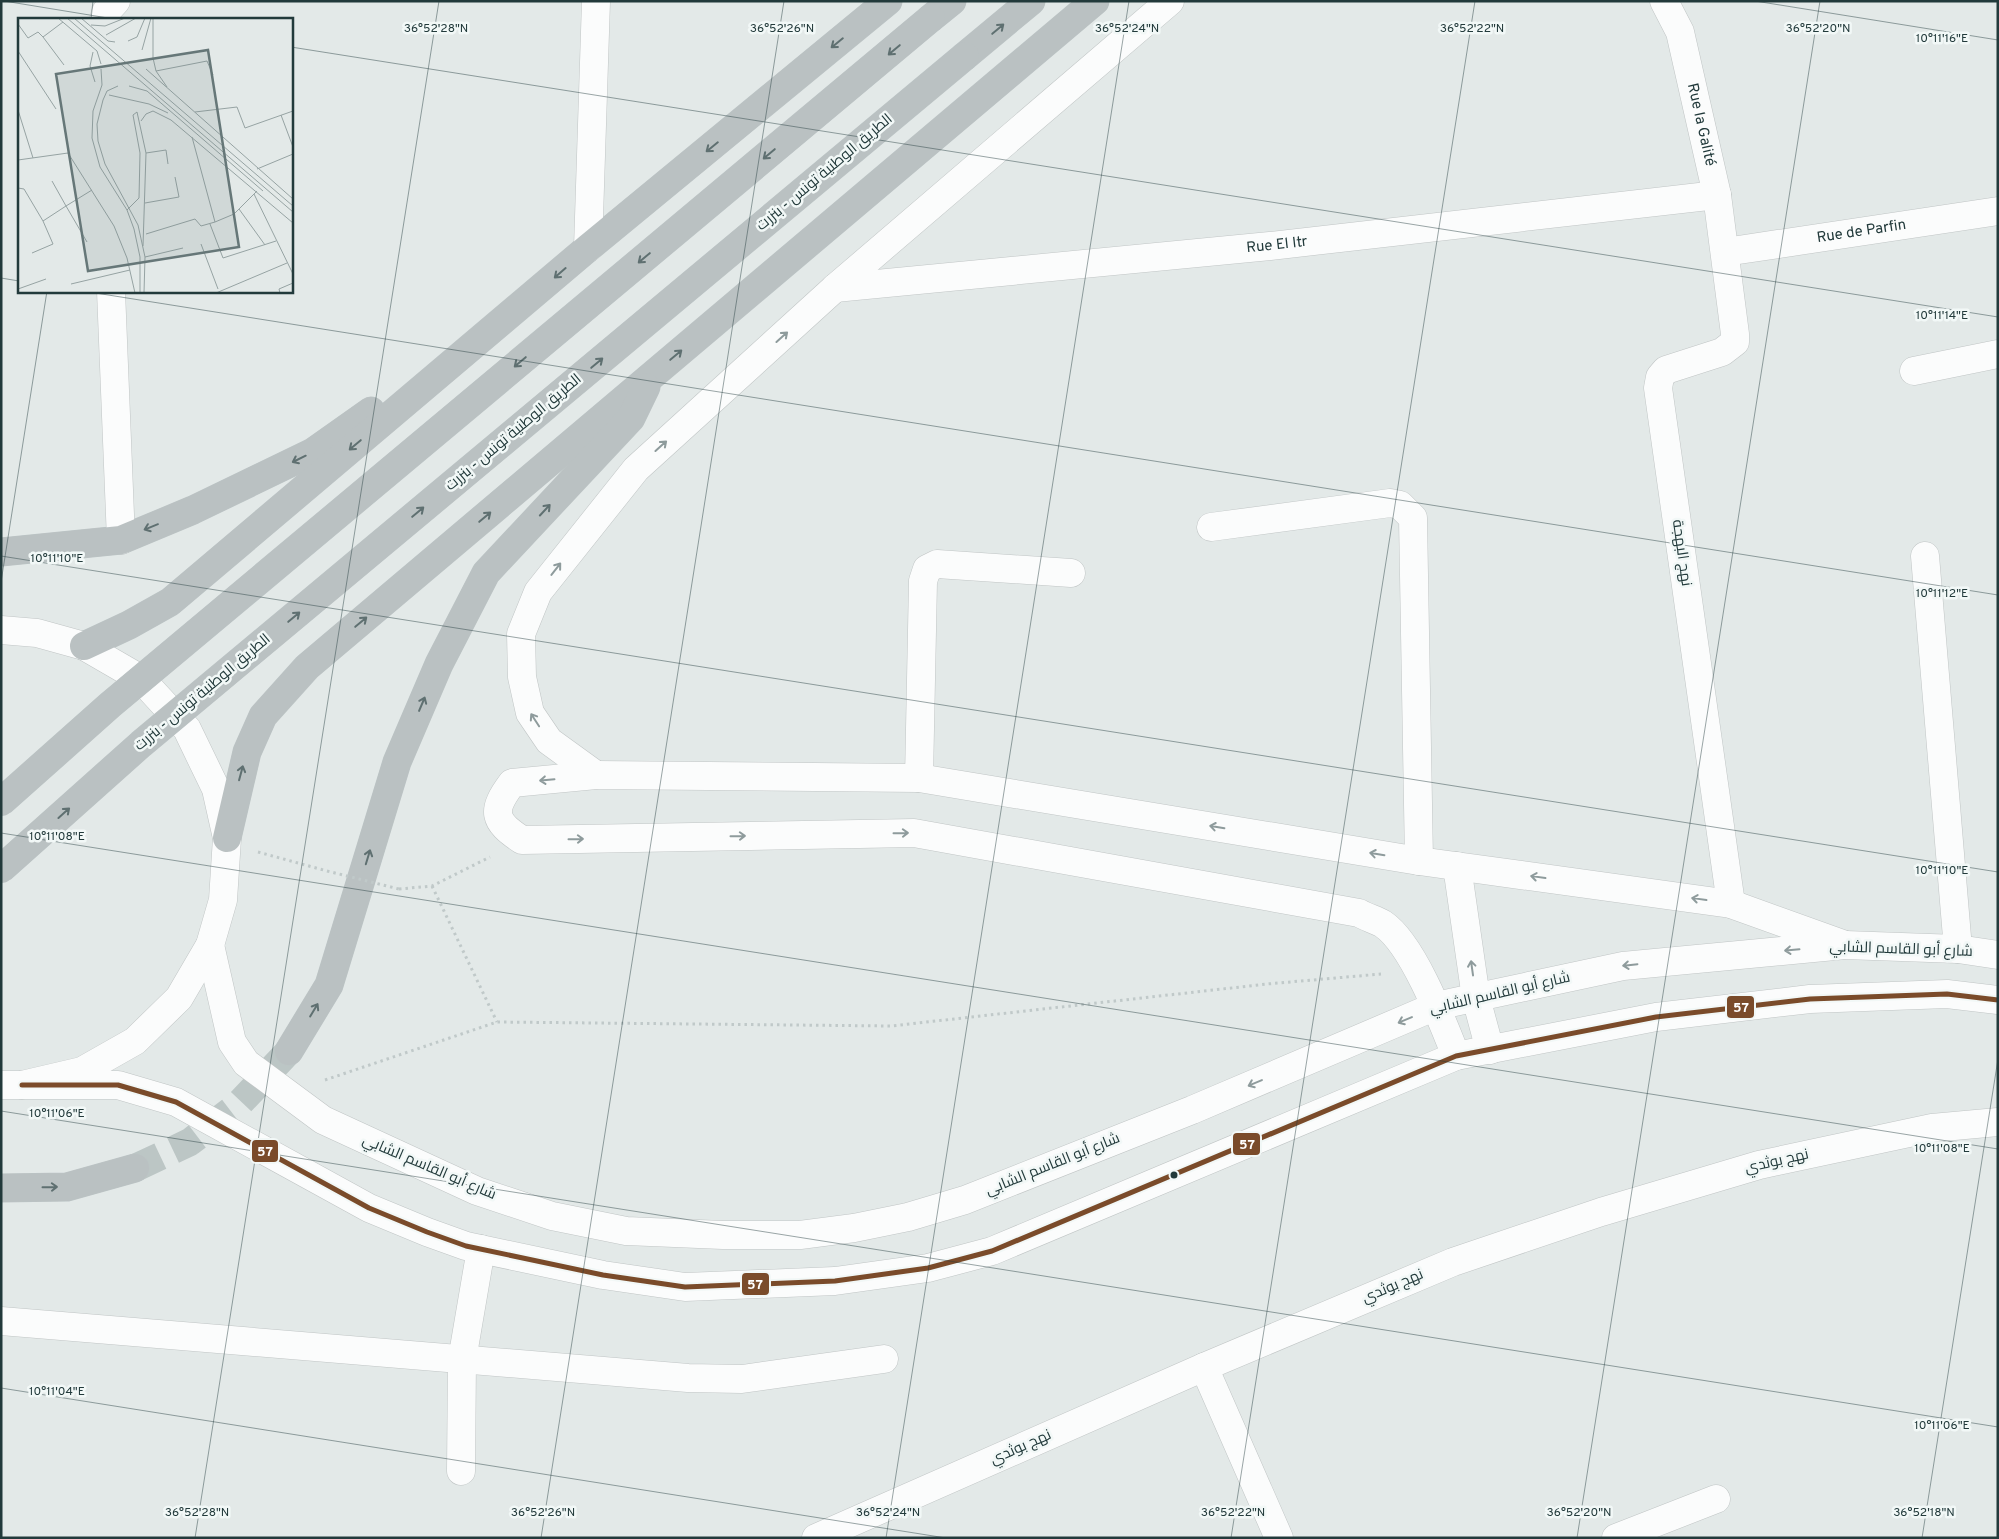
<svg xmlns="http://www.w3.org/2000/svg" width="1999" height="1539" font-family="Overpass,Cairo,sans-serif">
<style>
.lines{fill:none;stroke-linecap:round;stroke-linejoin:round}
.highway-tunnel{stroke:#bcc6c5;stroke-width:28;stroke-dasharray:28 14;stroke-linecap:butt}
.minor-casing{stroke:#c0c5c5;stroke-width:29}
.highway-casing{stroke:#bcc4c5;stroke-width:29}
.path{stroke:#c0c9c9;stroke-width:3;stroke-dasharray:2.5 4;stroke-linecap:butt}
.minor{stroke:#fbfcfc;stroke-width:28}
.highway{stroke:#bac1c2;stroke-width:28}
.highway-bridge-casing{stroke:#bcc4c5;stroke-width:29;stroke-linecap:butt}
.path-bridge{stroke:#c0c9c9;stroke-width:3;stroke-dasharray:2.5 4;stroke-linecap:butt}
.highway-bridge{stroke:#bac1c2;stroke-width:28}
.bus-1-casing{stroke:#f2f8f7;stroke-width:9}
.bus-1{stroke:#7a4b2a;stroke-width:5}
.oneway{stroke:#5f7071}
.oneway2{stroke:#8e9b9c}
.ticks{fill:none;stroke:#223a3b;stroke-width:1;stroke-opacity:0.45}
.bus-dot{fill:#223a3b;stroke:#f2f8f7;stroke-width:2}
.labels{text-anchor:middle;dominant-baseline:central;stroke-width:5;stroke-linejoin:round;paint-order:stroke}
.street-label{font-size:15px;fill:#223a3b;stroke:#f2f8f7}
.inset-road{fill:none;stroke:#96a3a3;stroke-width:1}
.view{fill:#667778;fill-opacity:0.15;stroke:#667778;stroke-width:2.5}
.inset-edge{fill:none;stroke:#223a3b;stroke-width:2.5}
.ticks-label{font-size:12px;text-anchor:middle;fill:#223a3b;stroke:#f2f8f7;stroke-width:5;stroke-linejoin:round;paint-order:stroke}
.line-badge{stroke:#f2f8f7;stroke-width:2}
.badge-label{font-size:14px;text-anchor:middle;font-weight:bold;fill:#fff}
</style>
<rect width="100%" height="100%" fill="#e3e9e8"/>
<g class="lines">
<polyline class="highway-tunnel" points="135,1168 190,1142 237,1106 289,1051"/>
<g class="minor-casing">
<g id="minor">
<path id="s1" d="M1664 1 1680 32 1717 195 1735 334V342L1722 352 1666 370 1660 377 1658 388 1731 904"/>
<polyline points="104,19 106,12 116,1"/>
<polyline points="588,248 596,1"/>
<path id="s2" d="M1725 252 1998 211"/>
<path id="s3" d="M835 288 1270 246 1717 195"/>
<polyline points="111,291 121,540"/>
<polyline points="1914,371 1998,354"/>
<polyline points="1211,527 1390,503 1400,505 1413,518 1419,861"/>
<polyline points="1925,556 1958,949"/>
<polyline points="1,630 37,633 84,646 141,679 187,729 216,789 227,838 223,900 210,945 179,998 135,1041 82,1071 22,1085 1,1085"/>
<polyline points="596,775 549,741 530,713 522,677 521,634 538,592 636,469 835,288 1170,1"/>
<polyline points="919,778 923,581 927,569 937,564 1071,573"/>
<polyline points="1457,866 1476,998 1490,1050"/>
<polyline points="210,945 232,1042 246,1063 323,1120 477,1191 552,1216 626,1231 723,1235 800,1235 854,1228 908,1217 965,1200 1192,1110 1436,1006 1623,966 1845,945 1958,949 1998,955"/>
<path d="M1456 1056C1443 1023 1413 944 1383 924 1376 920 1366 917 1359 913L914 833 522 840C493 821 491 811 512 783L596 775 919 778 1419 861 1731 904 1845 945"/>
<polyline points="22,1085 118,1085 176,1102 369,1208 427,1232 466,1246 603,1275 685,1287 835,1281 928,1268 992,1251 1456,1056 1656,1017 1810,999 1947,994 1998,1000"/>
<polyline points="1,1321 688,1378 742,1379 884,1359"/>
<polyline points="1204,1367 1279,1538"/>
<polyline points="461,1471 462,1360 481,1249"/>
<polyline points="816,1538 1204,1367 1453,1262 1601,1212 1759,1165 1932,1128 1998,1122"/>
<polyline points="1616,1538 1716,1499"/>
</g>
</g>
<g class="highway-casing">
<g id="highway">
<polyline points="931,18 952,1"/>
<polyline points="965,56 1031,1"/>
<polyline points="1,552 121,540 193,510 313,452 371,411"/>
<polyline points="84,646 129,625 170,602 588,248 888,1"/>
<polyline points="227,838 247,752 263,716 307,667 1095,1"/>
<polyline points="289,1051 329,985 397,762 439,664 486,573 631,418 646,387"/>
<polyline points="1,1188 67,1187 135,1168"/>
</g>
</g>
<g class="path">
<polyline points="258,852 327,871"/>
<polyline points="432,886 497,1022"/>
<polyline points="399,889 432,886 490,857"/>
<polyline points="325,1080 497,1022 891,1026 1267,984 1381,974"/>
</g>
<use href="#minor" class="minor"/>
<use href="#highway" class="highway"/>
<g class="highway-bridge-casing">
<g id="highway-bridge">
<polyline points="1,802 110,705 931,18"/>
<polyline points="1,869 141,744 965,56"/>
</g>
</g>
<polyline class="path-bridge" points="327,871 399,889"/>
<use href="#highway-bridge" class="highway-bridge"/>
<g class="bus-1-casing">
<polyline id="bus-1" points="22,1085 118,1085 176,1102 369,1208 427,1232 466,1246 603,1275 685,1287 835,1281 928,1268 992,1251 1456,1056 1656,1017 1810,999 1947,994 1998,1000"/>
</g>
<use href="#bus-1" class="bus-1"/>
</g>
<defs><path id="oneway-shaft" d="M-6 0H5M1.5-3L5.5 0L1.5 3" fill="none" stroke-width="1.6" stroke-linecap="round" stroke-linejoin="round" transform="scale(1.25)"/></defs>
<g class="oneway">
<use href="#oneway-shaft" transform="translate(998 29) rotate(-40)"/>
<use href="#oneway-shaft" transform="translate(837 43) rotate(141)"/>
<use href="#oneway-shaft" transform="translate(894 50) rotate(140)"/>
<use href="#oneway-shaft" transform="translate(712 147) rotate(141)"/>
<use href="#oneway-shaft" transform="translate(769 154) rotate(140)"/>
<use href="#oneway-shaft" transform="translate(644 258) rotate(140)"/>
<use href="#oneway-shaft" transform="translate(560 273) rotate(139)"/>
<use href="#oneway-shaft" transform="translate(676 355) rotate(-40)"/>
<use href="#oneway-shaft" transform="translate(520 362) rotate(140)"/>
<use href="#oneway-shaft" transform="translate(597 363) rotate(-40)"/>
<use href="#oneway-shaft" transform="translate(355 445) rotate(140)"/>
<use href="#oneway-shaft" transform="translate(299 459) rotate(154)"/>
<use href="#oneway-shaft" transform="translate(545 510) rotate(-47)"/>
<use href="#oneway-shaft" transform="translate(418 512) rotate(-40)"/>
<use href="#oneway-shaft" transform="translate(485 517) rotate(-40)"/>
<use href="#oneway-shaft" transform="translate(151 527) rotate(158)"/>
<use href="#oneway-shaft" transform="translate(294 617) rotate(-40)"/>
<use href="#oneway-shaft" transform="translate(361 622) rotate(-40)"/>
<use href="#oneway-shaft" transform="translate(422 704) rotate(-67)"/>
<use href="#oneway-shaft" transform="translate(241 773) rotate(-75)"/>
<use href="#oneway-shaft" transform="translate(64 813) rotate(-42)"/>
<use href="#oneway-shaft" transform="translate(368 857) rotate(-73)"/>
<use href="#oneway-shaft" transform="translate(314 1010) rotate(-59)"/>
<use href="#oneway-shaft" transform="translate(50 1187) rotate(-1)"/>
</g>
<g class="oneway2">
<use href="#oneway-shaft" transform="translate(782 337) rotate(-42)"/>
<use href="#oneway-shaft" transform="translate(661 446) rotate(-42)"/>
<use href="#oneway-shaft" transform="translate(556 569) rotate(-52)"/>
<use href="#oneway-shaft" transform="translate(535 720) rotate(-123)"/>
<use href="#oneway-shaft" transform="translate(547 780) rotate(175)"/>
<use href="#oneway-shaft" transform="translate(1217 827) rotate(-171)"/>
<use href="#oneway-shaft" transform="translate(901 833) rotate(-1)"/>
<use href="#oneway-shaft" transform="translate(738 836) rotate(-1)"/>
<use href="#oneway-shaft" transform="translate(576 839) rotate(-1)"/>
<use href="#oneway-shaft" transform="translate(1377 854) rotate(-171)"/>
<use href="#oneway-shaft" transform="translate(1538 877) rotate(-172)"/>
<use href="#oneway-shaft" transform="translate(1699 899) rotate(-172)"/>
<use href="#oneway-shaft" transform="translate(1792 950) rotate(175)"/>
<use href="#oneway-shaft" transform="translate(1630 965) rotate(174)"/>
<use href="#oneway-shaft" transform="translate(1472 968) rotate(-98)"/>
<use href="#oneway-shaft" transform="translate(1405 1020) rotate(157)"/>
<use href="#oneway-shaft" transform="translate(1255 1083) rotate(157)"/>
</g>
<path class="ticks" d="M4 1 114 19M1755 1 1998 40M91 19 93 1M291 47 1998 317M1 278 19 281M83 291 1998 595M1 556 1998 872M1 582 47 291M1 833 1998 1149M1 1111 1998 1427M1 1388 946 1538M195 1538 439 1M541 1538 784 1M886 1538 1129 1M1231 1538 1475 1M1577 1538 1820 1M1922 1538 1998 1059"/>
<circle class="bus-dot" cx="1174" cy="1175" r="4.5"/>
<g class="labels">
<g class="street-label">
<text stroke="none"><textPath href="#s1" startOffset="130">Rue la Galité</textPath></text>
<text transform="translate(825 173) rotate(-40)">الطريق الوطنية تونس - بنزرت</text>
<text stroke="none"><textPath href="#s2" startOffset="138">Rue de Parfin</textPath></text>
<text stroke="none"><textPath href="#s3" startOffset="444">Rue El Itr</textPath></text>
<text transform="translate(514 433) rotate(-40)">الطريق الوطنية تونس - بنزرت</text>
<text transform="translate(1681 553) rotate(82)">نهج البهجة</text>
<text transform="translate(203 693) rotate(-40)">الطريق الوطنية تونس - بنزرت</text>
<text transform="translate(1901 950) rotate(2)">شارع أبو القاسم الشابي</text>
<text transform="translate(1500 994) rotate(-13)">شارع أبو القاسم الشابي</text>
<text transform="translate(1777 1162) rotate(-13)">نهج بوثدي</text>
<text transform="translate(1053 1165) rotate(-22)">شارع أبو القاسم الشابي</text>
<text transform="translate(429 1168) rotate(23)">شارع أبو القاسم الشابي</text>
<text transform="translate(1393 1287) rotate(-23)">نهج بوثدي</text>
<text transform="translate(1021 1448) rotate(-24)">نهج بوثدي</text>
</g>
</g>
<g transform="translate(18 18)">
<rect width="275" height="275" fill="#e3e9e8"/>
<path class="inset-road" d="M40 0 79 33 83 46M49 0 275 194M56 0 275 188M63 0 90 23 97 24M135 0V40L138 53 149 69M45 4 25 19 46 47M0 6 10 20 20 14 25 19M73 7 87 8 107 0M88 17 118 0M110 23 119 19 127 0M124 32 133 0M0 33 38 91M75 34 72 48 77 64M83 51 84 67 75 93 74 120 82 149 109 192 116 211 122 239V275M128 51 275 181M138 53 189 43 195 57M100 68 89 73 85 82 79 106 80 123 87 146 120 207 127 239 126 275M111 68 129 73 245 173M91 77 131 86 150 95M0 92 15 140M177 94 219 89 227 110 275 93M263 97 275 129M123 103 128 96 135 93 153 102 275 205M174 119 197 204M128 135 148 132 150 146M0 142 50 135 96 208 109 240 117 275M239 151 275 136M0 170 6 171 25 203 48 188 34 163M236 176 275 256M127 185 161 179 157 159M221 191 247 227M109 192 121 180 122 135 115 97 119 94 128 135 125 228M192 206 205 240 258 223M128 216 177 201 183 208 197 204 216 196 239 173M69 224 48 188 74 172M183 226 200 271M14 235 35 226 25 203M127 239 165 230M53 266 112 252M0 271 28 261M198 275 269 245M262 275 261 271 275 265"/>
<path class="view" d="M190 32 221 229 70 253 38 56Z"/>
<rect width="275" height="275" class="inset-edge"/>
</g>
<g class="ticks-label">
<text x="436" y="32">36°52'28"N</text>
<text x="782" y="32">36°52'26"N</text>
<text x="1127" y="32">36°52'24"N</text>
<text x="1472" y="32">36°52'22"N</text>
<text x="1818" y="32">36°52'20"N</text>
<text x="1942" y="42">10°11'16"E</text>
<text x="1942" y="319">10°11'14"E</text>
<text x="57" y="562">10°11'10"E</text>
<text x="1942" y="597">10°11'12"E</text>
<text x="57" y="840">10°11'08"E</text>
<text x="1942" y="874">10°11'10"E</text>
<text x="57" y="1117">10°11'06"E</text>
<text x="1942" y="1152">10°11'08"E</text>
<text x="57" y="1395">10°11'04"E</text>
<text x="1942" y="1429">10°11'06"E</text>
<text x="197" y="1516">36°52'28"N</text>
<text x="543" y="1516">36°52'26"N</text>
<text x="888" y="1516">36°52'24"N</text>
<text x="1233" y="1516">36°52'22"N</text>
<text x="1579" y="1516">36°52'20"N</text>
<text x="1924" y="1516">36°52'18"N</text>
</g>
<g class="line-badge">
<rect x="1726" y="995" width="29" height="24" rx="5" fill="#7a4b2a"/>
<rect x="1232" y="1132" width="29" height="24" rx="5" fill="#7a4b2a"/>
<rect x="251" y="1139" width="28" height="24" rx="5" fill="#7a4b2a"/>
<rect x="741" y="1272" width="29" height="24" rx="5" fill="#7a4b2a"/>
</g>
<g class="badge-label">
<text x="1741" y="1012">57</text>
<text x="1247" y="1149">57</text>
<text x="265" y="1156">57</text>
<text x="755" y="1289">57</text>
</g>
<rect width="1999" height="1539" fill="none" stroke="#223a3b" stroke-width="5"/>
</svg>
